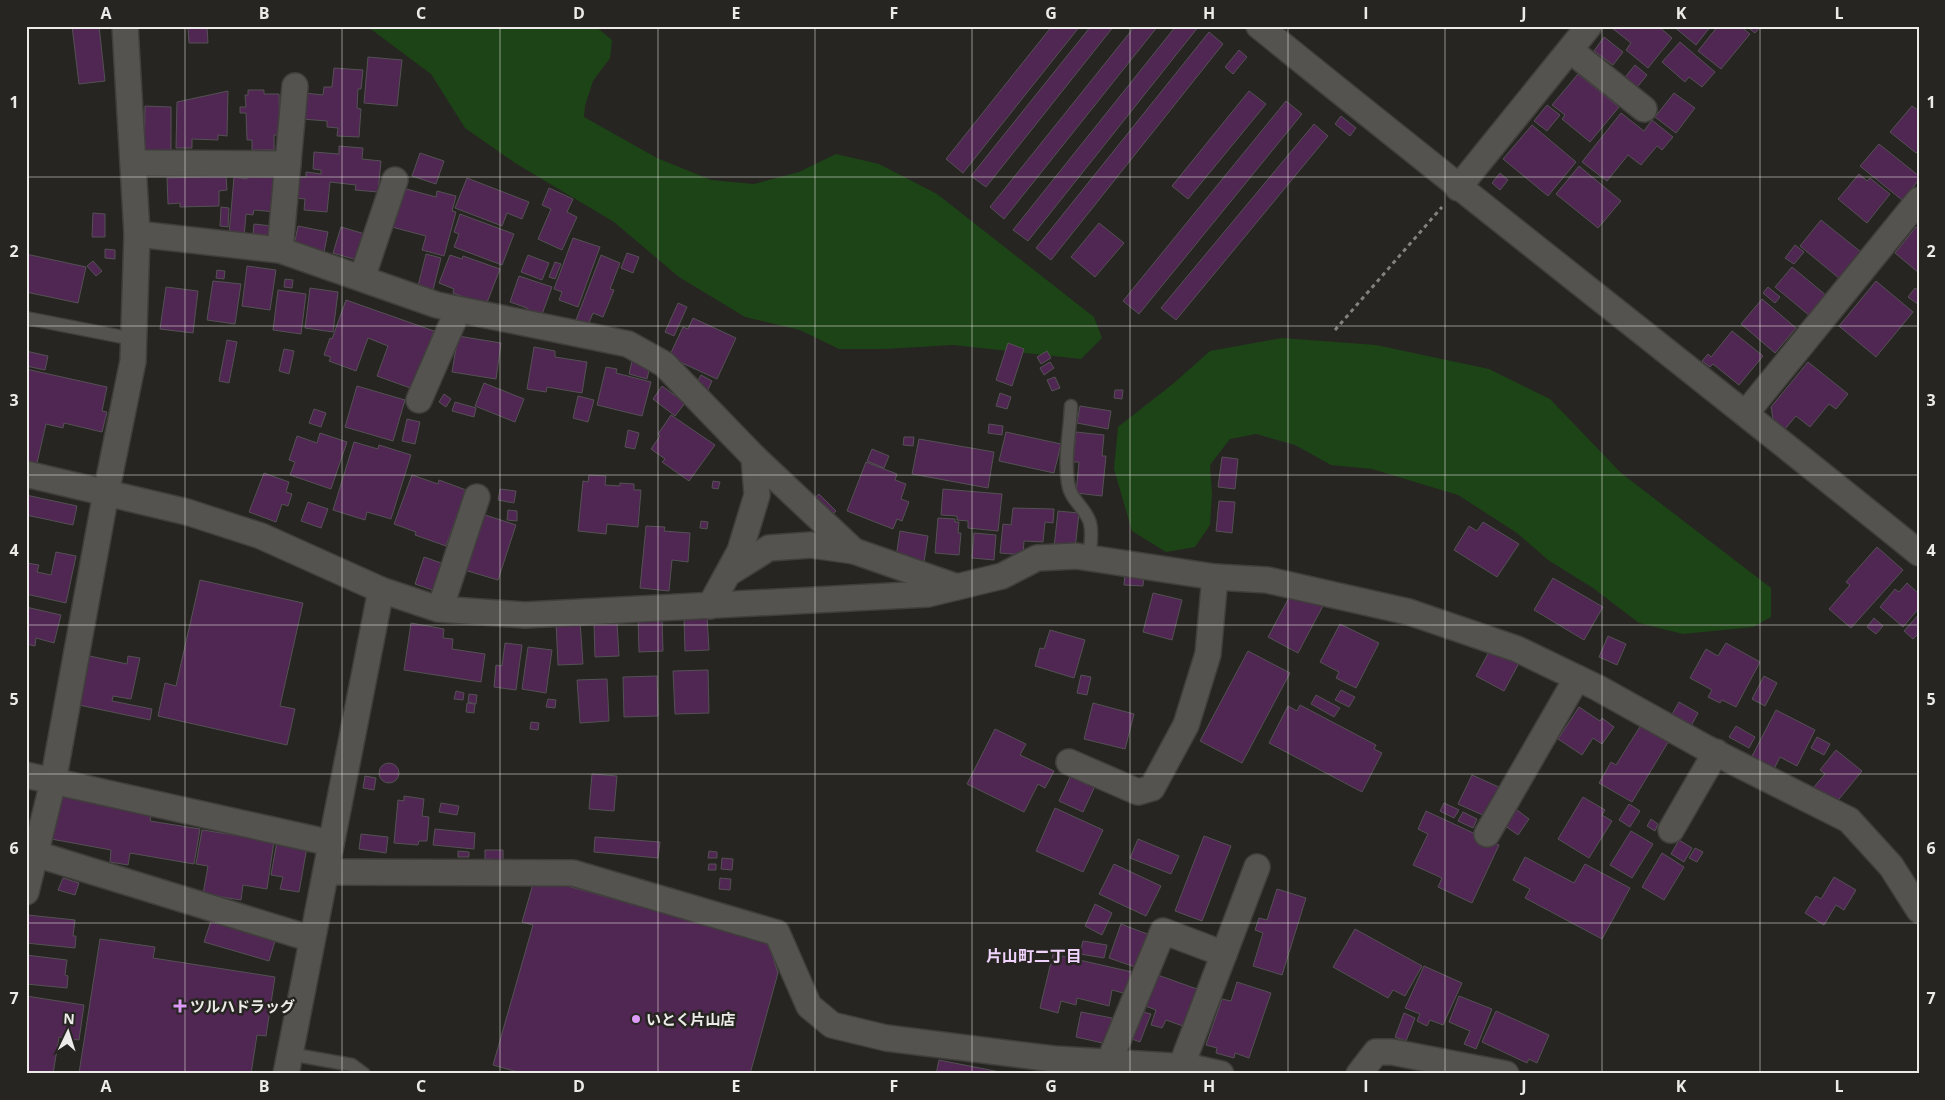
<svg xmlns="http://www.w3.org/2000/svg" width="1945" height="1100" font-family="'Open Sans','Noto Sans JP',sans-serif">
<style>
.green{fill:#1d4417}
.building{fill:#502752;stroke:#545154}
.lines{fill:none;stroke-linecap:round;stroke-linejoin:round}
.lane-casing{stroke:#403f3c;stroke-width:15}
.street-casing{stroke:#403f3c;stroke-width:28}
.path{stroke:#83827f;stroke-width:3;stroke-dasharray:4 4;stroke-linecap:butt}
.lane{stroke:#555350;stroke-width:12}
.street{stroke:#555350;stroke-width:25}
.grid{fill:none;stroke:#ecebe9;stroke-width:1;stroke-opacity:0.55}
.poi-dot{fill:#dc99f5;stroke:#262521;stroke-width:2}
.labels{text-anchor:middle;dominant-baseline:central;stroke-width:5;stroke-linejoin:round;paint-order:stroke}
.poi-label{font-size:15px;font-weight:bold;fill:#ecebe9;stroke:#262521;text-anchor:start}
.neighbourhood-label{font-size:16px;font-weight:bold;fill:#efd3fa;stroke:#262521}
.neatline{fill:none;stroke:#ecebe9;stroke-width:2}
.grid-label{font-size:16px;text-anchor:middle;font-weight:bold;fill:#ecebe9}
</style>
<rect width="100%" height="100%" fill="#262521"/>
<g class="green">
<polygon points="362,26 595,26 612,40 610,58 593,81 585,106 584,117 657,158 711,180 754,184 799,172 836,154 879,164 937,194 1094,317 1102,338 1081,359 953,345 885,349 839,349 800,330 745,317 679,277 614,222 515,163 465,128 431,74 372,30"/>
<polygon points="1282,338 1376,345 1489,369 1550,399 1621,473 1771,588 1771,617 1753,627 1683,634 1639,623 1593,588 1548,560 1517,533 1458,495 1372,469 1331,465 1295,445 1256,434 1230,439 1210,465 1212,494 1210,525 1195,547 1166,552 1132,531 1114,469 1118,427 1174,383 1210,351"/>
</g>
<g class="building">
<polygon points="72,26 99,26 105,81 79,84"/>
<polygon points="1052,26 1080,26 963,173 946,159"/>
<polygon points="1091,26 1114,26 986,187 971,176"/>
<polygon points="1135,26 1158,26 1004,219 990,207"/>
<polygon points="1176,26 1199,26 1028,241 1013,230"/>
<polygon points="1614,26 1658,26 1672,38 1648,68 1626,50 1631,43 1612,28"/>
<polygon points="1673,26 1711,26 1696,45"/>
<polygon points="1718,26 1740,26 1750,34 1721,69 1698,51"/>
<polygon points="1746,26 1761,26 1755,33"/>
<polygon points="207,27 208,43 189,43 188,28"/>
<polygon points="1209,32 1223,44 1051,260 1036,248"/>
<polygon points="1604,37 1623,52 1613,65 1594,51"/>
<polygon points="1680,42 1715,72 1702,87 1689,77 1685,82 1662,62"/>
<polygon points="1239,50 1247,57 1233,74 1225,67"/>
<polygon points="368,57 402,60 397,106 364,103"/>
<polygon points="1635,65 1647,75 1634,91 1622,81"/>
<polygon points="334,68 363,70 361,89 358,89 357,108 361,109 359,137 337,136 338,128 327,127 327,121 302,119 304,93 323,95 324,87 332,87"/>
<polygon points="1578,74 1619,107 1590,142 1562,119 1565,115 1552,105"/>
<polygon points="248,90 264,90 264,94 279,94 280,135 274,135 274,150 252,150 252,140 247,140 246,113 240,113 240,107 246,107 245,95 248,95"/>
<polygon points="228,91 227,136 218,135 218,140 192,139 192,148 176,148 177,102"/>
<polygon points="1249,91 1266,104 1188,199 1172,186"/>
<polygon points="1674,93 1695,108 1676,133 1655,117"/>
<polygon points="1286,101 1302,114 1139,314 1123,301"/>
<polygon points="1547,105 1560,115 1547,131 1534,121"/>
<polygon points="145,106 171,107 171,155 144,155"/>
<polygon points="1912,106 1919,111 1919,151 1916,153 1890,132"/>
<polygon points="1621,113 1644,131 1652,120 1673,137 1662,150 1657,146 1641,165 1628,155 1607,181 1582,162"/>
<polygon points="1341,116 1356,128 1350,136 1335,124"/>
<polygon points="1314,124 1328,136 1176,320 1161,308"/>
<polygon points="1532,125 1576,162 1548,196 1503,159"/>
<polygon points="1879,144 1919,176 1919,180 1902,200 1860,166"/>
<polygon points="339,146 363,148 362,159 381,161 378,192 355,190 356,185 330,182 327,212 304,210 305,199 296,198 298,177 306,177 306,172 321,174 321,170 313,169 314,152 339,154"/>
<polygon points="420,153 444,161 436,184 412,176"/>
<polygon points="1579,166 1621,201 1598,228 1556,194"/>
<polygon points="247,168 270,170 269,177 279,178 276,212 254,210 253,215 246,214 244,237 229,235 234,177 247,179"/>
<polygon points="1500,173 1508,180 1500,190 1492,183"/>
<polygon points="1859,174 1867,181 1870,178 1890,194 1867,223 1838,199"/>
<polygon points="226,176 227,190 219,191 219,206 180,207 180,203 168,204 167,178"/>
<polygon points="467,178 529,202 522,219 507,213 502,226 455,208"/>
<polygon points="399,187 436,197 437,191 456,196 452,211 456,212 444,256 422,250 426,236 388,226"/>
<polygon points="549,188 573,199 567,212 577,217 562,250 538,239 551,209 542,205"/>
<polygon points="221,207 229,208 228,227 220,226"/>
<polygon points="93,213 105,214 105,237 92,237"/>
<polygon points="460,214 514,234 502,265 454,247 459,234 454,232"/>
<polygon points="1821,220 1861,252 1840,279 1800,246"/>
<polygon points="1099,223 1124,243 1095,277 1071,257"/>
<polygon points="254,224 272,226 270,237 253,235"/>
<polygon points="298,226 328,232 324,252 294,246"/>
<polygon points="341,227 365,234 357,260 333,253"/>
<polygon points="1916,227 1919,229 1919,273 1895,253"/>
<polygon points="573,238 600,247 578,307 559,300 562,292 554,289"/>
<polygon points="1795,245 1804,252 1794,264 1785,258"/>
<polygon points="105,249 115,250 115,259 105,258"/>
<polygon points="627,253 639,257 633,273 621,268"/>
<polygon points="26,254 86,267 78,303 26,292"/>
<polygon points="426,254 441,258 432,294 417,290"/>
<polygon points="450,255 462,259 463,256 500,269 486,305 453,293 454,289 439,283"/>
<polygon points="528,255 549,263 542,280 521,272"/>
<polygon points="601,255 620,263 610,289 614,290 603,317 593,313 588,325 576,320"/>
<polygon points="93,261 102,271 96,276 87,266"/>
<polygon points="555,262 561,264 555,279 549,277"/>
<polygon points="247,266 276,270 270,310 242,306"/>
<polygon points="1792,267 1827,296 1810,316 1775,287"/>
<polygon points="217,270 225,271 224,279 216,278"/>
<polygon points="519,276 552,287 541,317 526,312 527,308 510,302"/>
<polygon points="285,279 293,280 292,288 284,287"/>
<polygon points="213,281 241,284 235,324 207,320"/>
<polygon points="1876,281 1913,312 1876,357 1839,326"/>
<polygon points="166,287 198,291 193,333 160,329"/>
<polygon points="1768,287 1780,297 1775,303 1763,293"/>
<polygon points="310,288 338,292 333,332 305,328"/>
<polygon points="1915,288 1919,291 1919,305 1908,297"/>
<polygon points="278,290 306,294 301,334 273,330"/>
<polygon points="1762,299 1796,328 1775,353 1741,324"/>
<polygon points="346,300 434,331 413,389 377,376 388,346 368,338 356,371 329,361 331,357 324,355 330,338 332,339"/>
<polygon points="678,303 687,307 674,336 665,332"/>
<polygon points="693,318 736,338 717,379 669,357 683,327 688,329"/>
<polygon points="1732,331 1763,356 1739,385 1713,364 1710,367 1702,361 1708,354 1711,357"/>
<polygon points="458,336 501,343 496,379 452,372"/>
<polygon points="227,340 237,342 229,383 219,381"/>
<polygon points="1008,343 1024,349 1012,386 996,380"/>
<polygon points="534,347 555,351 555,357 587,362 582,393 547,387 546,392 527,389"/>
<polygon points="284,349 294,351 289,374 279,371"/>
<polygon points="26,351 48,356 45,370 26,366"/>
<polygon points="1047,351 1051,358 1041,364 1037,357"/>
<polygon points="632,361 650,366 647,379 629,374"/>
<polygon points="1050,362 1054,368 1044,375 1040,368"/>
<polygon points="1808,362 1848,394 1836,409 1829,404 1810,427 1796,416 1785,429 1773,419 1771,407"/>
<polygon points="606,367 617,369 616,373 651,382 642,416 597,405"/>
<polygon points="26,369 107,387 102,411 107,412 102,432 64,423 63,428 46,424 37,463 26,461"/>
<polygon points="701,375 712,381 706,394 694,388"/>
<polygon points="1055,377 1060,388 1052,391 1047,380"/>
<polygon points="484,383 524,399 515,422 475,406"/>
<polygon points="357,386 405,400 393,441 345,427"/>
<polygon points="662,386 685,403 675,416 653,399"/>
<polygon points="1115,390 1123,390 1122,399 1114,398"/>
<polygon points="1000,393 1011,397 1007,409 996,406"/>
<polygon points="444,394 451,399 446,407 439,402"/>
<polygon points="578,396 594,400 588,422 573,418"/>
<polygon points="455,402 476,408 474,417 452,411"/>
<polygon points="1080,406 1111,411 1108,429 1077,423"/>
<polygon points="314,409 326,413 321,427 309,423"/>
<polygon points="671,415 715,445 689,481 662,462 665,459 651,449 660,436 658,434"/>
<polygon points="407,419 420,422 415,444 402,441"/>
<polygon points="989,424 1003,426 1002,435 988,433"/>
<polygon points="628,430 639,433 635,449 625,447"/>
<polygon points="1006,432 1061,444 1054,473 999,461"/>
<polygon points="1076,432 1104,435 1102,456 1106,456 1102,496 1076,493 1079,462 1073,462"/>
<polygon points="320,433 347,442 331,489 290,475 295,462 289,460 297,436 317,443"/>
<polygon points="904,437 914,437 913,446 903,445"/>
<polygon points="919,439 994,452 988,488 912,474"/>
<polygon points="354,442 378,449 379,445 411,455 391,519 367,512 365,520 333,510"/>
<polygon points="872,449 889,456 884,468 867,461"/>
<polygon points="1222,457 1238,459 1235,489 1218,487"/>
<polygon points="866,462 897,474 895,480 906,484 901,499 909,502 902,521 897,519 893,529 847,511"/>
<polygon points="264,473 289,482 286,492 292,494 288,506 282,504 276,522 249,512"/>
<polygon points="412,475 438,484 439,480 466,490 446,546 415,535 416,532 394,524"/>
<polygon points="589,475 606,476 605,485 620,486 620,483 634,484 634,490 641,490 638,527 607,524 606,534 578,531 583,481 588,482"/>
<polygon points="713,481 720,482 718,489 712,488"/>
<polygon points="500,489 516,491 514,503 498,500"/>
<polygon points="943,489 1002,494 998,531 968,528 968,521 957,520 957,516 941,515"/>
<polygon points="819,494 836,511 828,519 811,501"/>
<polygon points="26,495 77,506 73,525 26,515"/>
<polygon points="1219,501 1235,502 1232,533 1216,531"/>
<polygon points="308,502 328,509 321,528 301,521"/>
<polygon points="1013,508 1054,509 1053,523 1045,522 1043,542 1024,541 1023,555 1000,553 1003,524 1011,525"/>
<polygon points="508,510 517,511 517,521 507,520"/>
<polygon points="1058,511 1079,513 1075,549 1054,547"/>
<polygon points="479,513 516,525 498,580 461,569"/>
<polygon points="938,518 955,519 955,522 959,522 958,533 961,533 959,555 935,553"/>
<polygon points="701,521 708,522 707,529 700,528"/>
<polygon points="1483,522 1519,544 1497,577 1454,550 1469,526 1477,531"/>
<polygon points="646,526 665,527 664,531 690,533 688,562 672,560 669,591 640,588"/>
<polygon points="900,531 928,536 924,562 896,557"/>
<polygon points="974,533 996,535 994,560 972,558"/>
<polygon points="1877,547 1903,570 1851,628 1829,609 1850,585 1846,582"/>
<polygon points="56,552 76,556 66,603 26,594 27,563 39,565 37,572 51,575"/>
<polygon points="424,557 447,565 438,592 415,584"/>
<polygon points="1125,573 1144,575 1143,586 1124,585"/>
<polygon points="1553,578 1603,607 1584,640 1534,610"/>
<polygon points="200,580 303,603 280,706 295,709 287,745 158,716 165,683 176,686"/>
<polygon points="1907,583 1919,594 1919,608 1903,627 1880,607 1895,589 1899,592"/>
<polygon points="1292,592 1325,602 1298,653 1268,637"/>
<polygon points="1153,593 1182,600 1172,640 1143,632"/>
<polygon points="26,607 61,615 54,643 36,638 35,646 26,644"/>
<polygon points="1919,614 1919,633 1913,639 1904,631"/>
<polygon points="707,616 709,650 685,651 684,617"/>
<polygon points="662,617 663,651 639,652 638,618"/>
<polygon points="1874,618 1883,626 1876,634 1867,627"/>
<polygon points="580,621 583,664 558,665 556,622"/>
<polygon points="411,623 444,629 443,638 453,639 452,649 485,654 481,682 404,670"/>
<polygon points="617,623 619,656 595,657 594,624"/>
<polygon points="1340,624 1379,643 1356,688 1336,678 1339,672 1320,662"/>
<polygon points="1050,630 1085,640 1074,678 1035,666 1040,648 1044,649"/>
<polygon points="1608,636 1626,644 1617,665 1599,657"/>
<polygon points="505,643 522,645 516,690 494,687 496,665 502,666"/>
<polygon points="1726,643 1760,662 1736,707 1722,700 1720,703 1708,697 1712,690 1690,678 1706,649 1718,656"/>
<polygon points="528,647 552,650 546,693 522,689"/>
<polygon points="1491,648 1519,663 1504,691 1476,676"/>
<polygon points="1248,651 1290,673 1242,763 1200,741"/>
<polygon points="85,655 127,664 128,656 140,658 131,699 113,696 112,701 152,709 150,720 74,704"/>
<polygon points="708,670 709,713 675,714 673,671"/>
<polygon points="1081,675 1091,677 1087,695 1077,693"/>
<polygon points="657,676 658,716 624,717 623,677"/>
<polygon points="1764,676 1777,683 1765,706 1752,699"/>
<polygon points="607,679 609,721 580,723 577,680"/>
<polygon points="1341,690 1355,697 1349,707 1335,700"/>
<polygon points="456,691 464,693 463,700 454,699"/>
<polygon points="469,694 477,695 476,704 468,702"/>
<polygon points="1316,695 1340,708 1334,717 1311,704"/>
<polygon points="548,699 556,700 555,708 546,707"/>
<polygon points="1679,702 1698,713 1690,728 1670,718"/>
<polygon points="467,703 475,704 474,713 466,712"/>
<polygon points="1093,703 1134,714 1125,749 1084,739"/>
<polygon points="1300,705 1376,745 1374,749 1382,753 1362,792 1269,743 1288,706 1297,711"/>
<polygon points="1579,707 1600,721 1602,718 1614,727 1602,744 1593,738 1582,755 1558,739"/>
<polygon points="1776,710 1815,730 1797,766 1780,757 1772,773 1749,762"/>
<polygon points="531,722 539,723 538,730 530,729"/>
<polygon points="1643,722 1670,739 1632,802 1599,783 1611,762 1616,765"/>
<polygon points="1736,726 1755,737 1749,748 1729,737"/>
<polygon points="995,729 1026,744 1020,755 1054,771 1045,788 1038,784 1024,812 967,784"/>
<polygon points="1817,737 1830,744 1824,755 1811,748"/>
<polygon points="1836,750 1862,771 1835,804 1814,787 1825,774 1820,770"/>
<circle cx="389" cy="773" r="10"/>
<polygon points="592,774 617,776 614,811 589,809"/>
<polygon points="1071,775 1095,786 1083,812 1059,801"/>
<polygon points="1472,775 1501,788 1487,817 1458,804"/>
<polygon points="365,776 376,778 374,790 363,788"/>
<polygon points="64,795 152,810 150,821 200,829 194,864 130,853 128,865 110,862 111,850 51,839 57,801"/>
<polygon points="404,796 424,799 422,816 429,817 427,841 419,841 418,845 394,843 398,800 404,801"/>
<polygon points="1583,797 1605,810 1602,815 1612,821 1589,858 1558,839"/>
<polygon points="441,803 459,806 457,815 439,812"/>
<polygon points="1444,803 1459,810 1454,818 1440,811"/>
<polygon points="1629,804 1640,811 1630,827 1619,820"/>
<polygon points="1513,807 1529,819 1518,835 1501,823"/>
<polygon points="1055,808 1103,830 1083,872 1036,851"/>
<polygon points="1426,811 1499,845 1472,903 1438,887 1442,878 1413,865 1428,834 1418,829"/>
<polygon points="1463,812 1477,819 1473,828 1458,821"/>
<polygon points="1651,819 1658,824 1655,831 1647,826"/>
<polygon points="435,829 475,833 474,849 433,845"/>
<polygon points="202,830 274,841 267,889 243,885 241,900 203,894 208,866 196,864"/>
<polygon points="1631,831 1653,844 1632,878 1610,865"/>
<polygon points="361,834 388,837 386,853 359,849"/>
<polygon points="1204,836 1231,846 1202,921 1175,911"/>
<polygon points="595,837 660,842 658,858 594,852"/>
<polygon points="1138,839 1179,856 1171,874 1130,858"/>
<polygon points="1679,840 1692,848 1684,862 1671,854"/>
<polygon points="277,841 307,847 299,892 280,889 283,877 271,875"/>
<polygon points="1695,848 1703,852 1697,862 1689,858"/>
<polygon points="485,850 503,850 503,860 485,859"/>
<polygon points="458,851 469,852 469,857 458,857"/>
<polygon points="709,851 717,852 717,858 708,858"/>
<polygon points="1662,853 1684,867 1664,900 1642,887"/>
<polygon points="1525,857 1574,883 1585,864 1630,888 1602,939 1525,898 1530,889 1513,880"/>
<polygon points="722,858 733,859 732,870 721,869"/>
<polygon points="709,864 716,864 716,870 708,870"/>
<polygon points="1114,864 1161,886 1146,916 1099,894"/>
<polygon points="535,877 768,942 778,973 750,1074 525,1074 493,1065 533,925 522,922"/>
<polygon points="1834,877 1856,890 1844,910 1836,905 1824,925 1805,913 1816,896 1821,899"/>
<polygon points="63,878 79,883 75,895 58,890"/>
<polygon points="720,878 731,879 730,890 719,889"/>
<polygon points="1277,889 1306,898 1282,975 1253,966 1263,933 1255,930 1259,918 1267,920"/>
<polygon points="1095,904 1112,913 1102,935 1085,926"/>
<polygon points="28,915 75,920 73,936 76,936 75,948 26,943"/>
<polygon points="211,921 275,941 269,961 204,942"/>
<polygon points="1121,924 1150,935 1138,968 1109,958"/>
<polygon points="1355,929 1422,966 1405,996 1393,990 1388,998 1333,967"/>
<polygon points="100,939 155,947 153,958 275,977 266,1036 257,1035 251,1074 79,1073"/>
<polygon points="1083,941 1107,945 1104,958 1080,954"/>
<polygon points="1053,954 1132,972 1127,994 1112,990 1109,1006 1077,998 1076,1005 1061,1001 1058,1013 1040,1008"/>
<polygon points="26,955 67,960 65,975 68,976 67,988 26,984"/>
<polygon points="1424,966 1462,983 1443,1025 1430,1020 1427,1026 1417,1021 1420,1014 1405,1008"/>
<polygon points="1152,973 1197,989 1183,1026 1166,1020 1162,1028 1151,1025 1156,1010 1140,1004"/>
<polygon points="1237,982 1271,993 1249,1058 1235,1053 1234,1058 1216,1053 1217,1048 1206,1045 1222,999 1231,1001"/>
<polygon points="26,996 84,1005 79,1040 59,1037 53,1074 26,1074"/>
<polygon points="1459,996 1492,1009 1476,1049 1464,1044 1470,1031 1449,1022"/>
<polygon points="1139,1011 1151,1014 1140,1042 1129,1038"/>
<polygon points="1496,1011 1549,1035 1537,1063 1529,1059 1527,1063 1482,1042"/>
<polygon points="1081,1012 1112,1018 1107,1044 1076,1037"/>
<polygon points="1404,1013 1415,1018 1406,1041 1395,1037"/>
<polygon points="939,1060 1010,1074 936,1074"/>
</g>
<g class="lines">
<g class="lane-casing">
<g id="lane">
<polyline points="26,318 133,339"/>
<path d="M1071 406C1070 431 1064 459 1068 483 1070 500 1086 508 1090 523 1093 534 1090 547 1089 558"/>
<polyline points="290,1054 352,1065 364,1074"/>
</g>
</g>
<g class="street-casing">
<g id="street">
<path d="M1259 26C1478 204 1700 376 1919 553"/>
<polyline points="1570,50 1644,109"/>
<polyline points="133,163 288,164"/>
<polyline points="1458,188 1589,26"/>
<polyline points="137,234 280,250 437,305 628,344 664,364 754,457 757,495 740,551 710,606"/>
<polyline points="280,250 295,86"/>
<polyline points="362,278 395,180"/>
<polyline points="419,400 458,310"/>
<polyline points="1746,413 1919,200"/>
<polyline points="754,457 854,551 957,587"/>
<polyline points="26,474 187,512 261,536 381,590 438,609 525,615 928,594 1002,576 1037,558 1076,556 1215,577 1267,580 1409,612 1517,649 1598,688 1704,747 1849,820 1891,866 1919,910"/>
<polyline points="729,573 769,548 811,545 854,551"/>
<polyline points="440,609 477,497"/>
<polyline points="1069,762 1138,792 1152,788 1186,725 1208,654 1215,577"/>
<polyline points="26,775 331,843"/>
<polyline points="1671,830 1716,752"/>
<polyline points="1487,834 1577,678"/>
<polyline points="36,854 312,939"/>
<polyline points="326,872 573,873 777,933 809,1006 832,1025 886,1038 1054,1059 1190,1067 1221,1074"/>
<polyline points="26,892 53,782 106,493 133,361 137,234 125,26"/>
<polyline points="1109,1062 1163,931 1224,954"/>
<polyline points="1181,1067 1257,867"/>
<polyline points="286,1074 381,590"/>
<polyline points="1359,1074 1376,1052 1392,1052 1506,1074"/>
</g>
</g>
<polyline class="path" points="1335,330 1442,207"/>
<use href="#lane" class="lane"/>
<use href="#street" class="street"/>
</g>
<path class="grid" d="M185 26V1074M342 26V1074M500 26V1074M658 26V1074M815 26V1074M972 26V1074M1130 26V1074M1288 26V1074M1445 26V1074M1602 26V1074M1760 26V1074M26 177H1919M26 326H1919M26 475H1919M26 625H1919M26 774H1919M26 923H1919"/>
<g class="poi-dot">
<path d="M177.5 998.5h5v5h5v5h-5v5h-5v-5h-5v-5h5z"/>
<circle cx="636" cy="1019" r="5"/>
</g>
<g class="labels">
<g class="poi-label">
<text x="190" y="1006">ツルハドラッグ</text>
<text x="646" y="1019">いとく片山店</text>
</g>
<g class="neighbourhood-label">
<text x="1034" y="956">片山町二丁目</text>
</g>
</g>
<rect width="1945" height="1100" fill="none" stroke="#262521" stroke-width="55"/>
<g transform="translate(68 1032) rotate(4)" stroke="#262521" stroke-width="4" paint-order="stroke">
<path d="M0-4L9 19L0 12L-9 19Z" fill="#ecebe9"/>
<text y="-8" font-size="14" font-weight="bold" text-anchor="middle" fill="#ecebe9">N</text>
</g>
<rect x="28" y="28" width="1890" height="1044" class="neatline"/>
<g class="grid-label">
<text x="106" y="19">A</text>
<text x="264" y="19">B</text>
<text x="421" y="19">C</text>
<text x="579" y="19">D</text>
<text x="736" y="19">E</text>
<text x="894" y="19">F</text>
<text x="1051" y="19">G</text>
<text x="1209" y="19">H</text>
<text x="1366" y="19">I</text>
<text x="1524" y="19">J</text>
<text x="1681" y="19">K</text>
<text x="1839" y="19">L</text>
<text x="14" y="108">1</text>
<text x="1931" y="108">1</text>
<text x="14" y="257">2</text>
<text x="1931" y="257">2</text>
<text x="14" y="406">3</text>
<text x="1931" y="406">3</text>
<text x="14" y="556">4</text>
<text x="1931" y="556">4</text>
<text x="14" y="705">5</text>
<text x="1931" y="705">5</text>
<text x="14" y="854">6</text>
<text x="1931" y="854">6</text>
<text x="14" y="1004">7</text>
<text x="1931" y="1004">7</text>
<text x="106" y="1092">A</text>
<text x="264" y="1092">B</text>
<text x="421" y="1092">C</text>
<text x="579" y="1092">D</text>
<text x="736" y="1092">E</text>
<text x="894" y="1092">F</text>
<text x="1051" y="1092">G</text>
<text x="1209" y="1092">H</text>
<text x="1366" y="1092">I</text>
<text x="1524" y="1092">J</text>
<text x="1681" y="1092">K</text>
<text x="1839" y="1092">L</text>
</g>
</svg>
